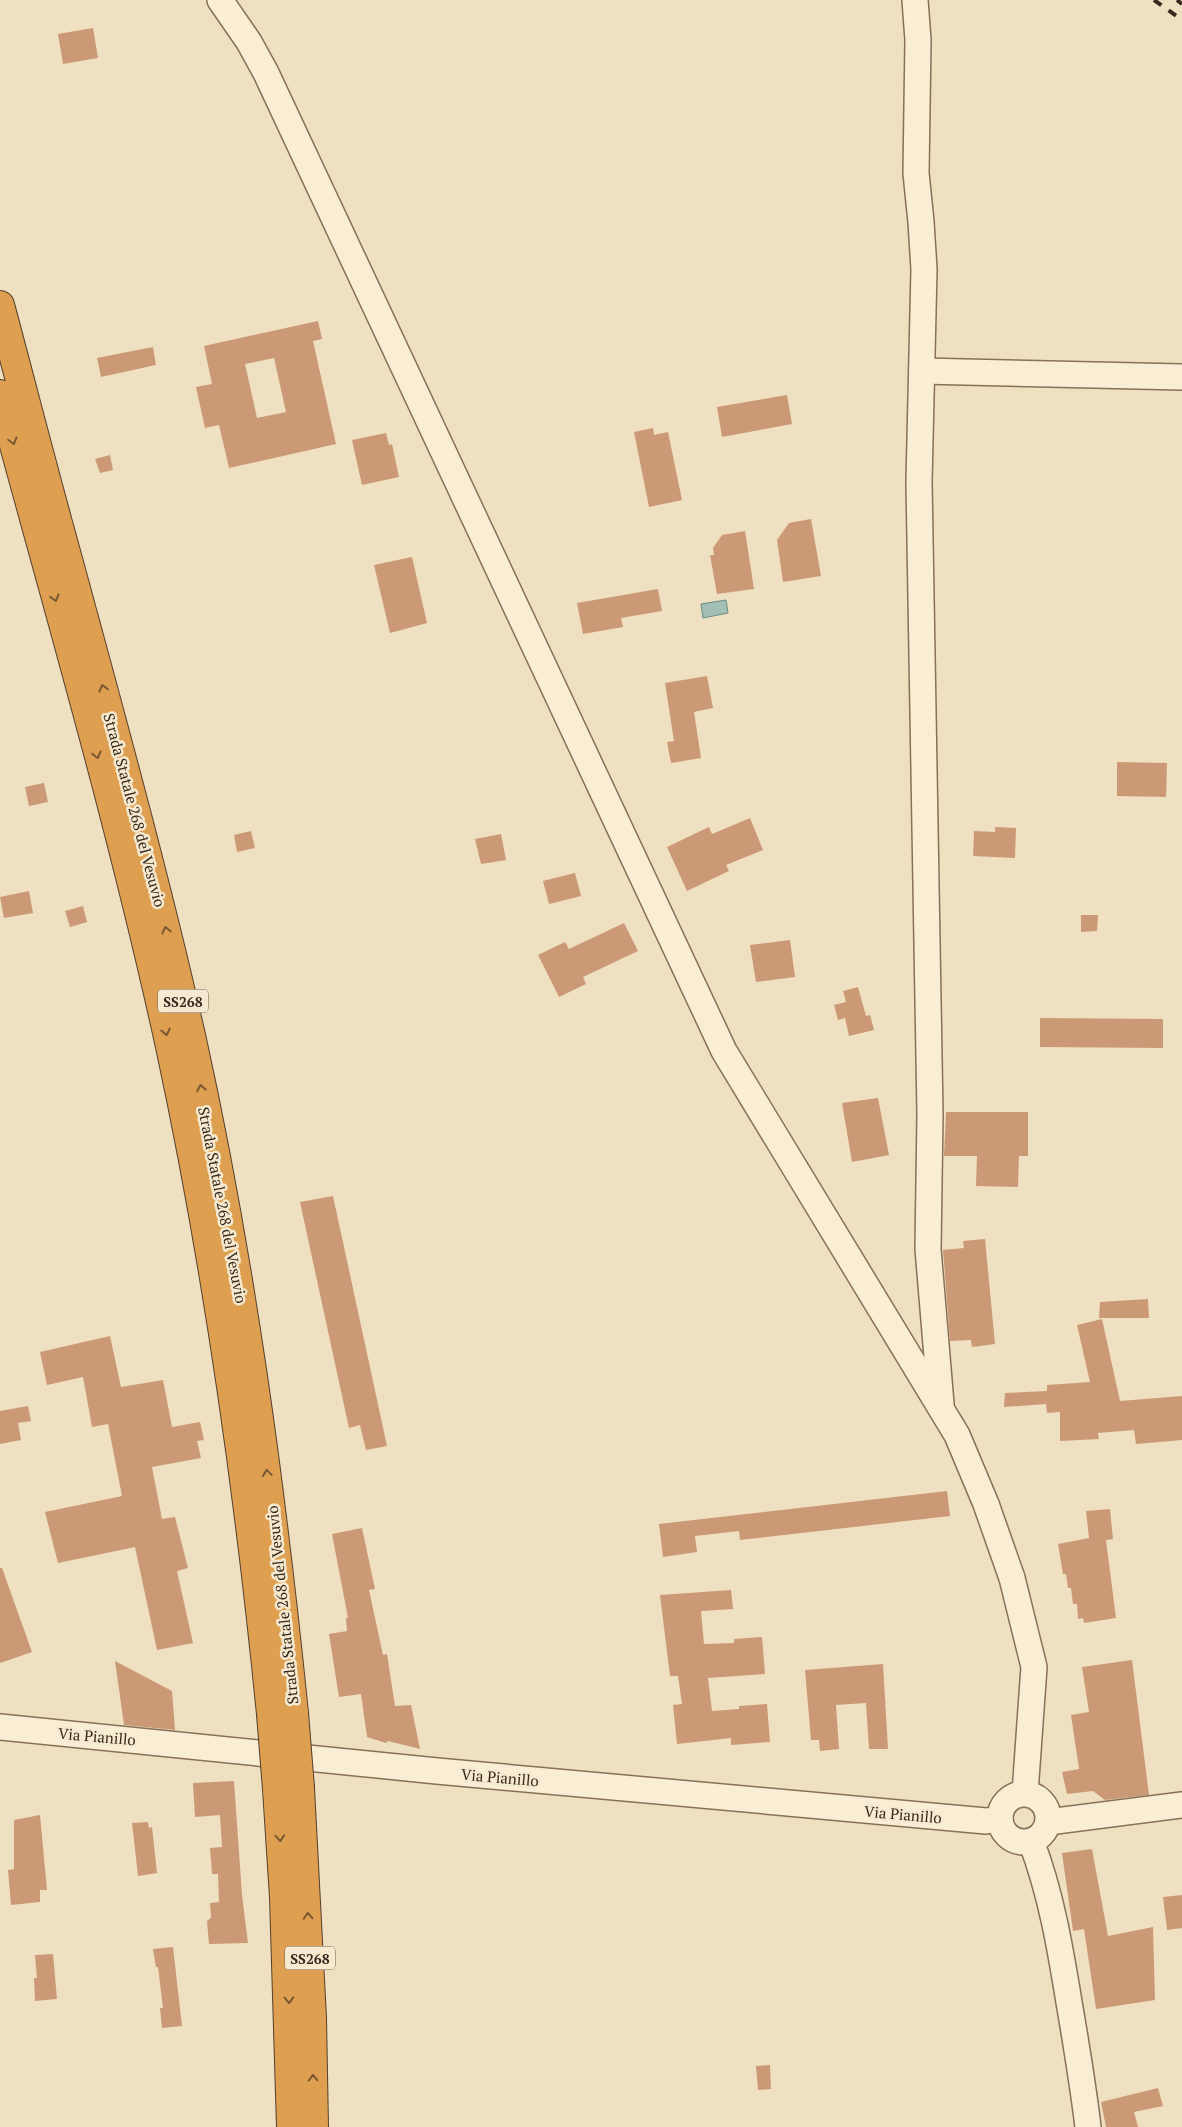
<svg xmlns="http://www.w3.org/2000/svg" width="1182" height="2127" font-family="'PT Serif',serif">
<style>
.water{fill:#a3c0b7;stroke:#6a8d84}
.building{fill:#cc9976;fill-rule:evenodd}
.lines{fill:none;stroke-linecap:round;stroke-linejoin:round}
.minor-casing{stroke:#877158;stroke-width:28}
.highway-casing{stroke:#543f2d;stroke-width:30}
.minor{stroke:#f9edd3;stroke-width:25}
.highway{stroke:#de9f50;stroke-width:28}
.rail{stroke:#36291d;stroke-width:4;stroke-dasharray:9 9;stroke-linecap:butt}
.highway-bridge-casing{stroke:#543f2d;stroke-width:30;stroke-linecap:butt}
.highway-bridge{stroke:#de9f50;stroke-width:28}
.oneway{stroke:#795831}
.labels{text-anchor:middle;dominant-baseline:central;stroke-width:5;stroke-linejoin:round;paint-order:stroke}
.shield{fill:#f5ead0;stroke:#6f6353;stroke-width:1}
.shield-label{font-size:14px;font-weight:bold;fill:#36291d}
.street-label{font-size:15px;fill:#36291d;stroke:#f5ead0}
</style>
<rect width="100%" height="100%" fill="#eee0c0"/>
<polygon class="water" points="726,600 728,613 703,618 701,604"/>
<g class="building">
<polygon points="93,28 98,58 63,64 58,34"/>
<path d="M318 321 322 339 313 341 336 444 229 468 219 425 205 428 196 387 212 384 204 346ZM274 358 286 412 257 418 245 364Z"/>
<polygon points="153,347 156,365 101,377 97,358"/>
<polygon points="787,395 792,424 722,437 717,407"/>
<polygon points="653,428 654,435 668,432 682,500 649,507 634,432"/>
<polygon points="386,433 389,445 392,444 399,477 362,485 352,440"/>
<polygon points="110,455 113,470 100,473 95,459"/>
<polygon points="811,519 821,576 783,582 777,540 789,523"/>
<polygon points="745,531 754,589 717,594 710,555 714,555 713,548 722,535"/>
<polygon points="412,557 427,623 390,633 374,565"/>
<polygon points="658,589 662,611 621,618 623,627 583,634 577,603"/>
<polygon points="707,676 713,708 694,712 701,758 671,763 667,742 674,741 665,683"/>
<polygon points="1117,762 1167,763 1166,797 1117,796"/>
<polygon points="44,783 48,802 29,806 25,787"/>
<polygon points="750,818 763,850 726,865 729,871 687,891 667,847 709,827 712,834"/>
<polygon points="995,827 1016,828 1015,858 973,856 974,831 995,832"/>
<polygon points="251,831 255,848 237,852 234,835"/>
<polygon points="501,834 506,860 481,864 475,839"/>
<polygon points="575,873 581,896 549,904 543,881"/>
<polygon points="29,891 33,913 4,918 0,897"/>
<polygon points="83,906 87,922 70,927 65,911"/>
<polygon points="1081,915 1098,915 1097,931 1081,932"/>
<polygon points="624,923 638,951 583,977 586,984 559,997 538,955 565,942 569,949"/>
<polygon points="790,940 795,977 756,982 750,945"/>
<polygon points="858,987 866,1016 870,1015 874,1030 849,1036 845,1018 838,1020 834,1005 846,1002 843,991"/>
<polygon points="1040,1018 1163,1019 1163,1048 1040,1047"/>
<polygon points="878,1098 889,1155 852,1162 842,1103"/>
<polygon points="946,1112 1028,1112 1028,1156 1019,1156 1018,1187 976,1186 977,1156 944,1156"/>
<polygon points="333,1196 387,1446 366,1450 360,1425 349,1428 300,1202"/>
<polygon points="985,1239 995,1344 972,1347 971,1340 950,1341 943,1250 964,1248 963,1241"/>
<polygon points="1148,1299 1149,1318 1099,1318 1100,1302"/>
<polygon points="1102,1319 1120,1401 1182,1396 1182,1440 1136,1444 1134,1430 1098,1433 1099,1439 1060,1441 1060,1412 1047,1413 1046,1404 1004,1407 1005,1393 1047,1391 1047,1385 1090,1382 1077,1325"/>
<polygon points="110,1336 121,1387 163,1380 172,1427 200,1422 204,1440 197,1441 201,1458 152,1467 162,1519 175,1517 188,1568 177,1571 193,1643 157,1650 135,1547 58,1563 45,1512 122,1496 108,1424 92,1427 83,1377 47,1385 40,1352"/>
<polygon points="28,1406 31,1421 18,1423 21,1440 0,1444 0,1411"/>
<polygon points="947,1491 950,1516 740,1540 739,1531 695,1536 697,1552 663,1557 659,1524"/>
<polygon points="1110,1509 1113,1539 1106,1540 1116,1618 1084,1623 1083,1618 1078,1619 1077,1604 1073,1604 1071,1588 1068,1588 1066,1574 1063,1574 1058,1544 1089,1538 1086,1511"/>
<polygon points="362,1528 375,1589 369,1590 383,1655 387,1654 395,1706 411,1705 420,1749 388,1741 386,1743 367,1737 361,1694 339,1697 329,1634 347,1631 346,1618 348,1618 332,1534"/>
<polygon points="0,1568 2,1568 32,1652 0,1663"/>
<polygon points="731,1590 733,1609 701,1611 704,1644 734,1643 734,1639 762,1637 765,1674 708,1678 712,1711 739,1709 739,1706 767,1704 770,1742 731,1745 731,1738 677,1744 673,1705 682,1704 678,1676 670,1676 660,1595"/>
<polygon points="1132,1660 1149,1795 1105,1800 1093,1791 1067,1794 1062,1772 1079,1769 1071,1715 1089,1712 1082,1667"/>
<polygon points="115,1661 172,1691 175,1730 124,1725"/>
<polygon points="883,1664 888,1749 869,1749 866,1703 836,1705 839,1749 820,1751 819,1740 811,1740 805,1670"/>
<polygon points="234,1781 242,1895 248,1943 209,1944 207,1921 211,1918 210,1903 219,1902 218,1874 212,1874 210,1848 222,1847 220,1815 195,1817 193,1783"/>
<polygon points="40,1815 47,1890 40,1890 40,1902 11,1905 8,1870 14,1869 14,1820"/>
<polygon points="148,1822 149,1828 152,1827 157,1873 138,1876 132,1823"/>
<polygon points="1092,1849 1108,1936 1153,1927 1155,2000 1096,2009 1084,1929 1073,1931 1062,1853"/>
<polygon points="1182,1895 1182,1928 1167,1930 1163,1897"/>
<polygon points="173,1947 182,2026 162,2028 160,2008 163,2008 158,1967 156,1967 153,1949"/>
<polygon points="53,1954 57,1999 35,2001 34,1978 37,1978 35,1955"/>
<polygon points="770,2065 771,2089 758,2090 756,2066"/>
<polygon points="1158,2088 1163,2106 1134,2112 1138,2127 1106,2127 1101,2102"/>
</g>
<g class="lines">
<g class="minor-casing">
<g id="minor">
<polyline points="220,0 249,42 266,73 724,1051 957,1435 986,1504 1012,1578 1034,1667 1025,1793"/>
<polyline points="915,0 918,40 916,173 921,222 924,269 919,482 930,1115 928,1249 941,1404"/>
<polyline points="922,371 1182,377"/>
<polyline points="0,1727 437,1771 986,1821 1000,1819"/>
<circle cx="1024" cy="1818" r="24"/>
<polyline points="1048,1822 1182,1805"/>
<path d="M1031 1841C1051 1893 1060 1947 1069 2002 1076 2043 1083 2085 1088 2127"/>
</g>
</g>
<g class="highway-casing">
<g id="highway">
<path d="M0 305C23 391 45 477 69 563 112 722 156 880 192 1040 241 1262 271 1487 294 1713"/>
<path d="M0 394C59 612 123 830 171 1051 218 1270 249 1491 271 1714"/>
<polyline points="300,1788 312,2018 314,2127"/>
<polyline points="277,1789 284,1897 291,2127"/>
</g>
</g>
<use href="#minor" class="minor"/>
<use href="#highway" class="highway"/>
<g class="rail">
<polyline points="1154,0 1182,20"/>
<polyline points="1177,0 1182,4"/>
</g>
<g class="highway-bridge-casing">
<g id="highway-bridge">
<polyline points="294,1713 300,1788"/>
<polyline points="271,1714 277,1789"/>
</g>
</g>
<use href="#highway-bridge" class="highway-bridge"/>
</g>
<defs><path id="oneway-chevron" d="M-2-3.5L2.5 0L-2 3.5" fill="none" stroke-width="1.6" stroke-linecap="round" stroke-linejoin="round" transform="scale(1.25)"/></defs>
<g class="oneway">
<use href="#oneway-chevron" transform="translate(13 441) rotate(75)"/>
<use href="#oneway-chevron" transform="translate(55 598) rotate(75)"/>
<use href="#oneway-chevron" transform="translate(103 688) rotate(-105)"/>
<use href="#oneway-chevron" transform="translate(97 755) rotate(75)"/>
<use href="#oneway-chevron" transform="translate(166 930) rotate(-103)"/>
<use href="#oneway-chevron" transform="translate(166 1032) rotate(77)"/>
<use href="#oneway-chevron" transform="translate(201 1088) rotate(-101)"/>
<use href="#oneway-chevron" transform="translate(267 1473) rotate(-98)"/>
<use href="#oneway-chevron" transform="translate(280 1838) rotate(86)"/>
<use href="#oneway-chevron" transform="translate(308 1916) rotate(-93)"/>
<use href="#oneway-chevron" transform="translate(289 2000) rotate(88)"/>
<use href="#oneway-chevron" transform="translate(313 2078) rotate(-91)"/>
</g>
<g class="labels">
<g class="shield">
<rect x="158" y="989.5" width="50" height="23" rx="4"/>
<rect x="285" y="1946.5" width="50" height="23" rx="4"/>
</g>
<g class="shield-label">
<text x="183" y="1001">SS268</text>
<text x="310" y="1958">SS268</text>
</g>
<g class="street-label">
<text transform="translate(135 810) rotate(75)">Strada Statale 268 del Vesuvio</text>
<text transform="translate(223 1205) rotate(79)">Strada Statale 268 del Vesuvio</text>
<text transform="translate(282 1605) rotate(-96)">Strada Statale 268 del Vesuvio</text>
<text transform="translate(97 1736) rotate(5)">Via Pianillo</text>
<text transform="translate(500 1777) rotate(5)">Via Pianillo</text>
<text transform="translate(903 1814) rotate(5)">Via Pianillo</text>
</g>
</g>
</svg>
